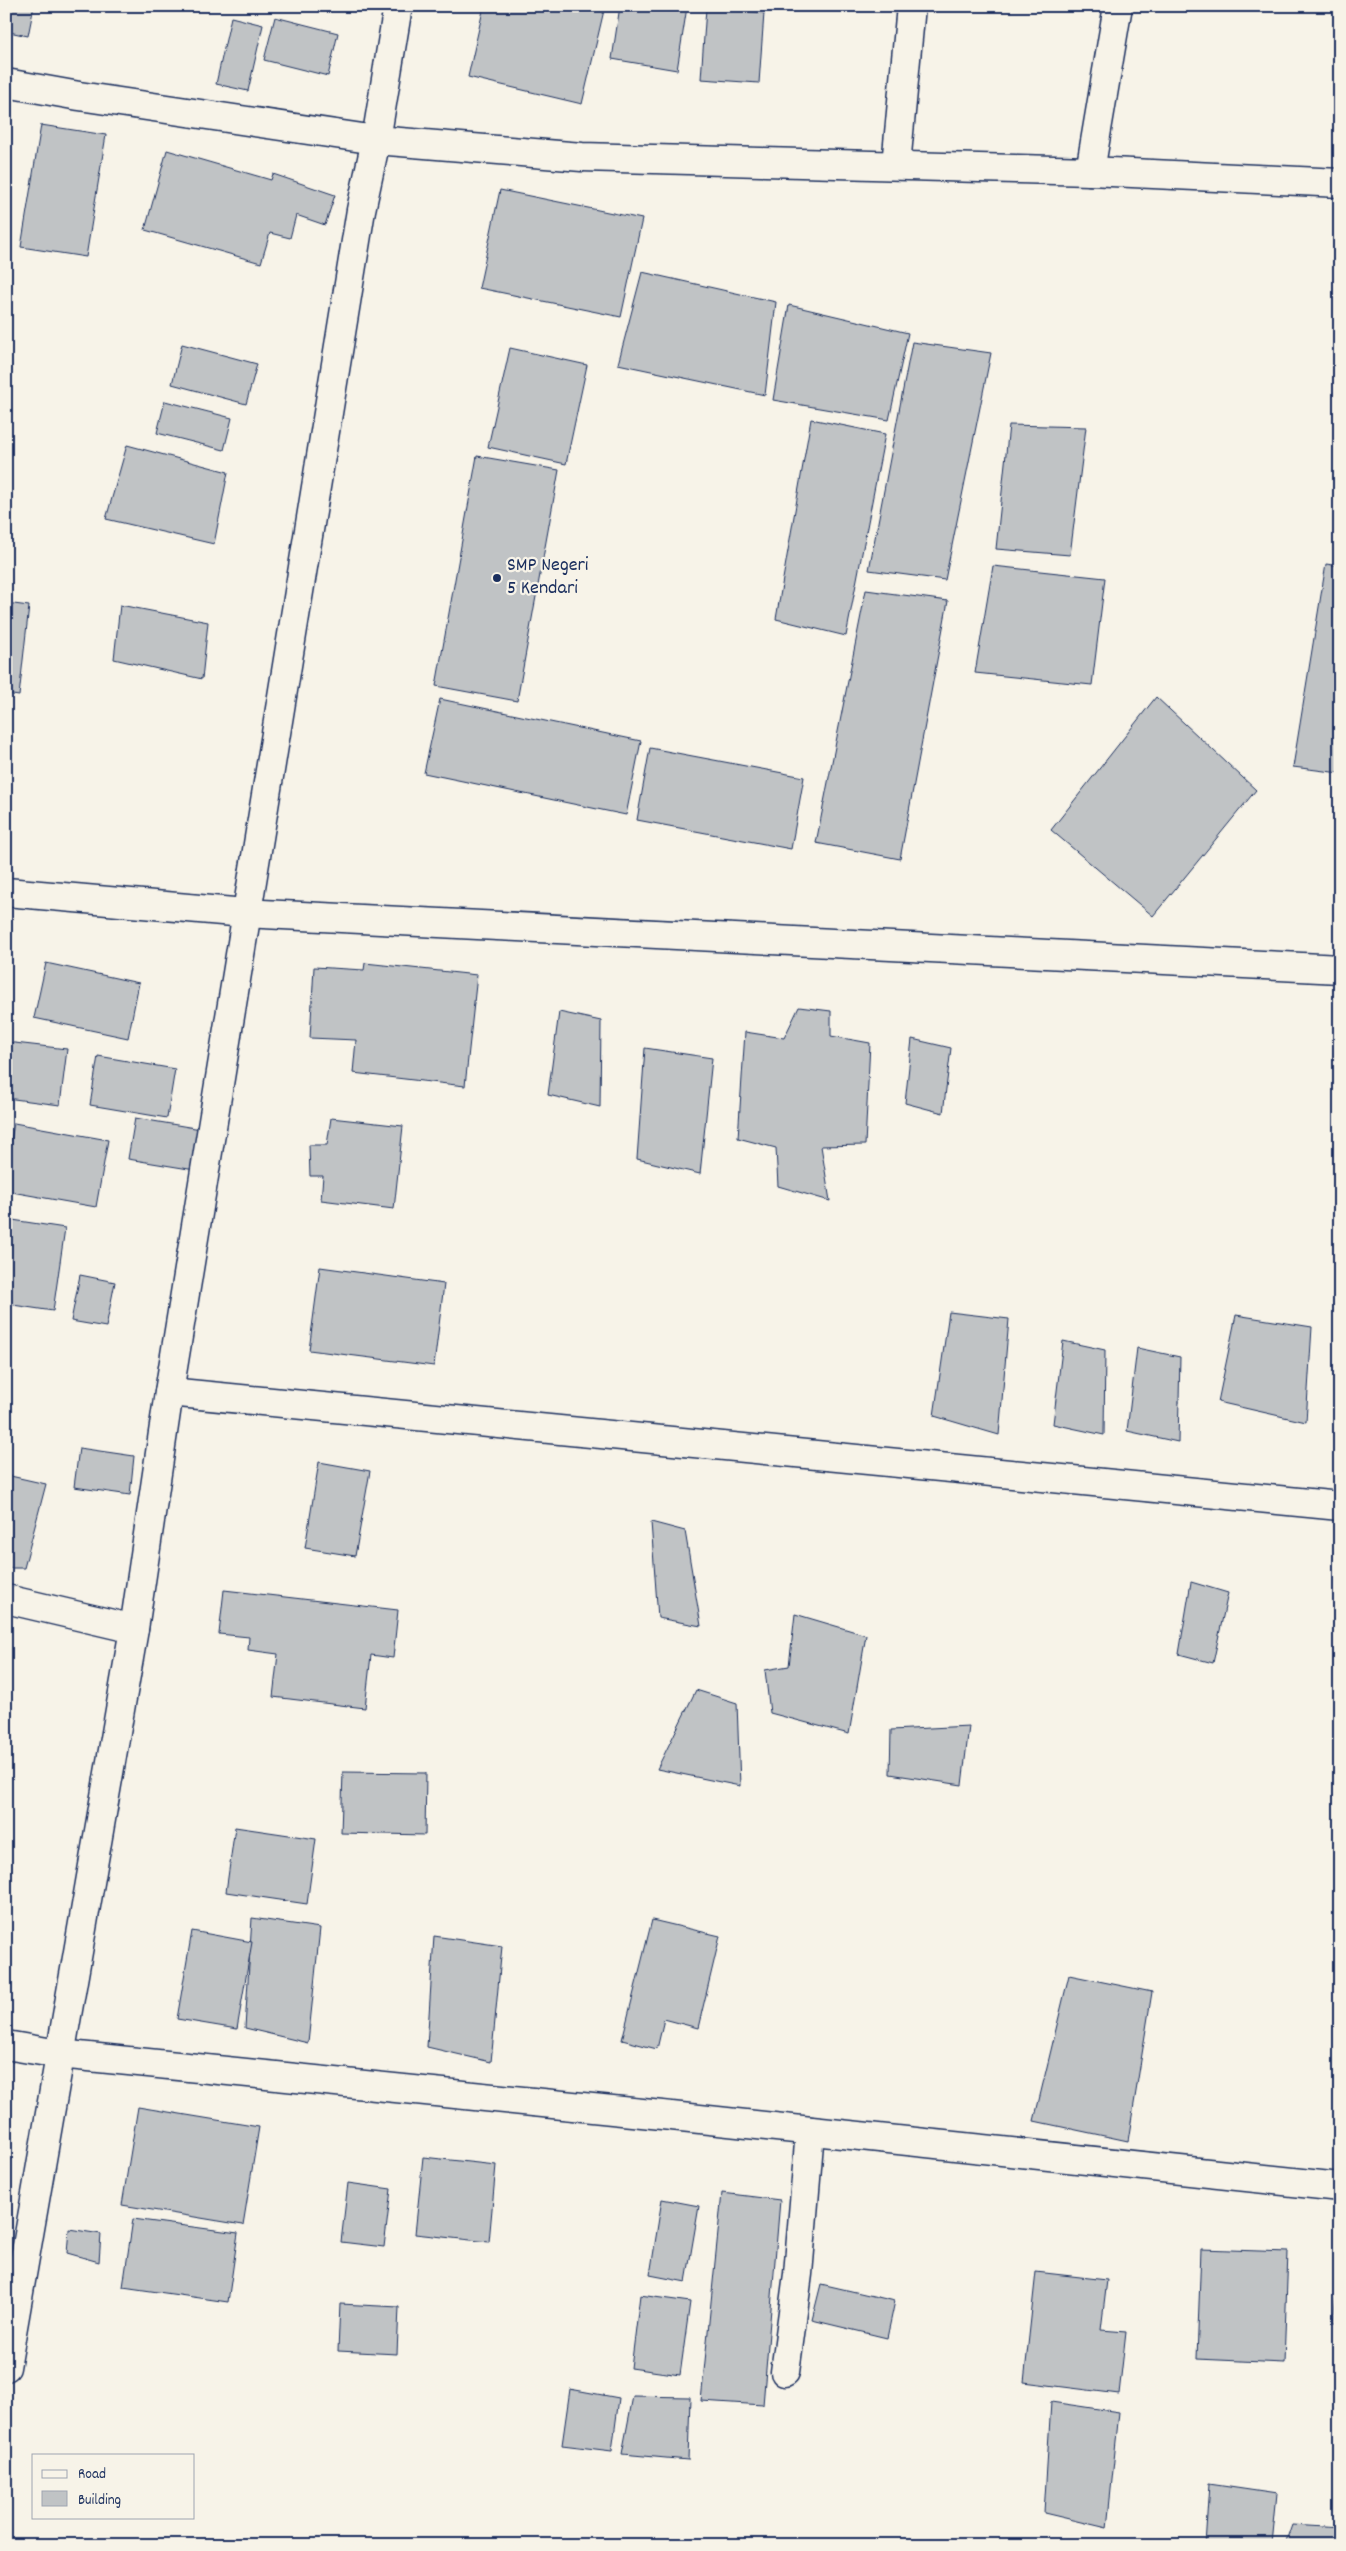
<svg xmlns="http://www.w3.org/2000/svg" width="1346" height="2551" font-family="Dekko,sans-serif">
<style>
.building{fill:#c0c3c5;stroke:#1b2f5e}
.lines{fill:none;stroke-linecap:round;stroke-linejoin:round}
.minor-casing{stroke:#1b2f5e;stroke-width:31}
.minor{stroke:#f7f3e8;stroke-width:28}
.poi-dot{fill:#1b2f5e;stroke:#f7f3e8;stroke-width:2}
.labels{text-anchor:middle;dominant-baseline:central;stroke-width:4.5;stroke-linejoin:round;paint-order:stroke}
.poi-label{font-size:20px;fill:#1b2f5e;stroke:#f7f3e8;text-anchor:start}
</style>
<rect width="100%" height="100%" fill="#f7f3e8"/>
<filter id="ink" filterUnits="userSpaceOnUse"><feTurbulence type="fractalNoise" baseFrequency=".02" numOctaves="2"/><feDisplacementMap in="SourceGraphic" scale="10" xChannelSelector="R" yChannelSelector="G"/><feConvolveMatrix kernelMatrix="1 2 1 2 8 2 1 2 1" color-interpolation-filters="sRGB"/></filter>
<g filter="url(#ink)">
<g class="building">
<polygon points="13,6 34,6 28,36 9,32"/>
<polygon points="484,6 605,6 582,104 468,77"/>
<polygon points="620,6 687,7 677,70 612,59"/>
<polygon points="706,8 764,13 759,83 701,79"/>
<polygon points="231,17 263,25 248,91 216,84"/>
<polygon points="275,17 338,33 328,76 264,60"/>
<polygon points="41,125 106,135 86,257 21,247"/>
<polygon points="167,150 271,180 273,174 335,195 325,225 296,215 290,238 270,233 261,263 145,230"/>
<polygon points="500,190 642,219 621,317 479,288"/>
<polygon points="642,272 776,302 765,395 618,364"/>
<polygon points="789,305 908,333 889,420 773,400"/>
<polygon points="912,342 991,353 945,580 869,570"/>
<polygon points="182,344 257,364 246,404 172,384"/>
<polygon points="510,348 587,365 566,464 488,447"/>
<polygon points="165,401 232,418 224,450 157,433"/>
<polygon points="811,419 885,434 846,636 776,619"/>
<polygon points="1009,425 1086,427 1070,555 996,549"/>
<polygon points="127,445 228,472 214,544 106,519"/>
<polygon points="477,456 559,470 517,701 436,686"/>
<polygon points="1326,564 1340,566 1340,773 1293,767"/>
<polygon points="993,566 1105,578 1092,685 975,673"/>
<polygon points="866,590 948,601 900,859 816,843"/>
<polygon points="6,603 29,606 19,696 6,694"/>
<polygon points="120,605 208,622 202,679 114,659"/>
<polygon points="1156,697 1256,790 1153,916 1051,830"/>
<polygon points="440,699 641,741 626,815 424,773"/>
<polygon points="650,748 804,777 791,849 637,820"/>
<polygon points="46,963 139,983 128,1038 34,1018"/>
<polygon points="365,963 477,975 465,1086 353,1073 356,1040 310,1038 314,967 364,970"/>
<polygon points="799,1007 831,1011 831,1036 870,1043 865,1145 821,1146 830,1201 778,1186 776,1148 738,1138 745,1032 784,1038"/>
<polygon points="559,1012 601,1021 600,1107 548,1095"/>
<polygon points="912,1039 951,1048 943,1113 905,1103"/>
<polygon points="6,1042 67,1049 60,1105 6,1098"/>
<polygon points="645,1048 712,1058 700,1174 637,1159"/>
<polygon points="98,1056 175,1069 167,1118 90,1105"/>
<polygon points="135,1118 201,1129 195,1170 128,1159"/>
<polygon points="331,1118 403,1126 394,1209 321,1200 323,1176 310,1176 309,1145 327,1145"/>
<polygon points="14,1123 108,1140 96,1207 6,1191 6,1169"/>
<polygon points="6,1219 65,1228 53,1311 6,1304"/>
<polygon points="320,1267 444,1284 434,1366 309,1350"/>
<polygon points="80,1275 115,1282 106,1327 71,1321"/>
<polygon points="949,1312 1009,1319 999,1435 934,1416"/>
<polygon points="1236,1315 1312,1327 1306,1422 1218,1402"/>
<polygon points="1063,1341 1105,1350 1104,1435 1053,1424"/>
<polygon points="1137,1348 1180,1357 1178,1442 1127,1431"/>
<polygon points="6,1375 9,1375 6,1404"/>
<polygon points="79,1448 134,1456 130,1495 74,1487"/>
<polygon points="319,1462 370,1471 355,1556 305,1548"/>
<polygon points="6,1475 46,1484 24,1568 6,1568"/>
<polygon points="651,1522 685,1531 701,1626 658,1618"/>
<polygon points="1191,1582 1228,1593 1213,1663 1179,1654"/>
<polygon points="224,1590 398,1610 393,1658 371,1655 365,1708 273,1697 278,1654 248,1650 249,1637 219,1634"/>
<polygon points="795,1614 866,1635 849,1734 770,1713 765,1670 789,1666"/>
<polygon points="696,1690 737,1703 740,1786 657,1769"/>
<polygon points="969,1726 962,1785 890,1774 891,1730"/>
<polygon points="343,1772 426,1773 425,1835 341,1833"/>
<polygon points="235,1827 316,1839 307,1904 226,1892"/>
<polygon points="252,1918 320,1928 308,2043 245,2028"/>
<polygon points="652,1920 720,1936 698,2028 664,2019 657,2049 622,2040"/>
<polygon points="192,1931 252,1942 237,2029 177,2019"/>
<polygon points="434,1936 502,1946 491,2062 427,2047"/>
<polygon points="1069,1975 1152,1992 1128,2141 1034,2121"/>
<polygon points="138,2107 259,2127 243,2225 122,2205"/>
<polygon points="423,2157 496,2165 489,2242 415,2234"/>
<polygon points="348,2183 391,2189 384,2247 341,2242"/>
<polygon points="722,2193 780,2200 763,2405 701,2401"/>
<polygon points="662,2199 699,2206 686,2282 650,2275"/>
<polygon points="133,2219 238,2233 228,2302 123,2287"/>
<polygon points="69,2229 101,2234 99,2262 67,2253"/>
<polygon points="1201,2249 1288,2252 1284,2363 1197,2359"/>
<polygon points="1339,2262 1340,2262 1340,2322 1333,2322"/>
<polygon points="1036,2272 1107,2280 1101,2330 1126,2332 1119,2394 1024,2382"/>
<polygon points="821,2284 895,2301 887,2338 812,2320"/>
<polygon points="640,2295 690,2302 680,2375 631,2368"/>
<polygon points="340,2304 399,2307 397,2354 338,2351"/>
<polygon points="570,2389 619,2398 612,2451 562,2445"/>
<polygon points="633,2396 690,2397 688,2460 622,2454"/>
<polygon points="1051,2402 1119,2412 1107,2528 1044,2513"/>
<polygon points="1209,2484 1277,2494 1272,2545 1205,2545"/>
<polygon points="1292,2525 1340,2528 1340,2545 1285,2545"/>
</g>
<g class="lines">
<g class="minor-casing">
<g id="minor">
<polyline points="6,83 79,96 376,140 582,157 1090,171 1340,183"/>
<polyline points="896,165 911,6"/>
<polyline points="1090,171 1118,6"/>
<polyline points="6,892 245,913 1340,969"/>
<polyline points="169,1392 1340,1506"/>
<polyline points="6,1599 134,1629"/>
<polyline points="6,2045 59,2054 662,2115 1340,2187"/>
<polyline points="6,2367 134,1629 169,1392 361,210 376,140 398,6"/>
<polyline points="785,2372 798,2274 810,2131"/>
</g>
</g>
<use href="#minor" class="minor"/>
</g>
</g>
<circle class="poi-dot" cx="497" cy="578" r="5"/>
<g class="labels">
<g class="poi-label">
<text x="507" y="566">SMP Negeri<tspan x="507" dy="23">5 Kendari</tspan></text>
</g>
</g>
<rect width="1346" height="2551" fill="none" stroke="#f7f3e8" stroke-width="25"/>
<rect x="12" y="12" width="1321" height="2526" fill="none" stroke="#1b2f5e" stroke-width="2" filter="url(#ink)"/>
<rect x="32" y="2454" width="162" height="65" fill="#f7f3e8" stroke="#9fa5b1"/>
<rect x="42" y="2470" width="25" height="8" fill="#f7f3e8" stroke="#9fa5b1"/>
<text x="78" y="2478" font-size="15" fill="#1b2f5e">Road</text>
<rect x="42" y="2491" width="25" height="15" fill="#c0c3c5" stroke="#9fa5b1"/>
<text x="78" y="2504" font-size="15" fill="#1b2f5e">Building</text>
</svg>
